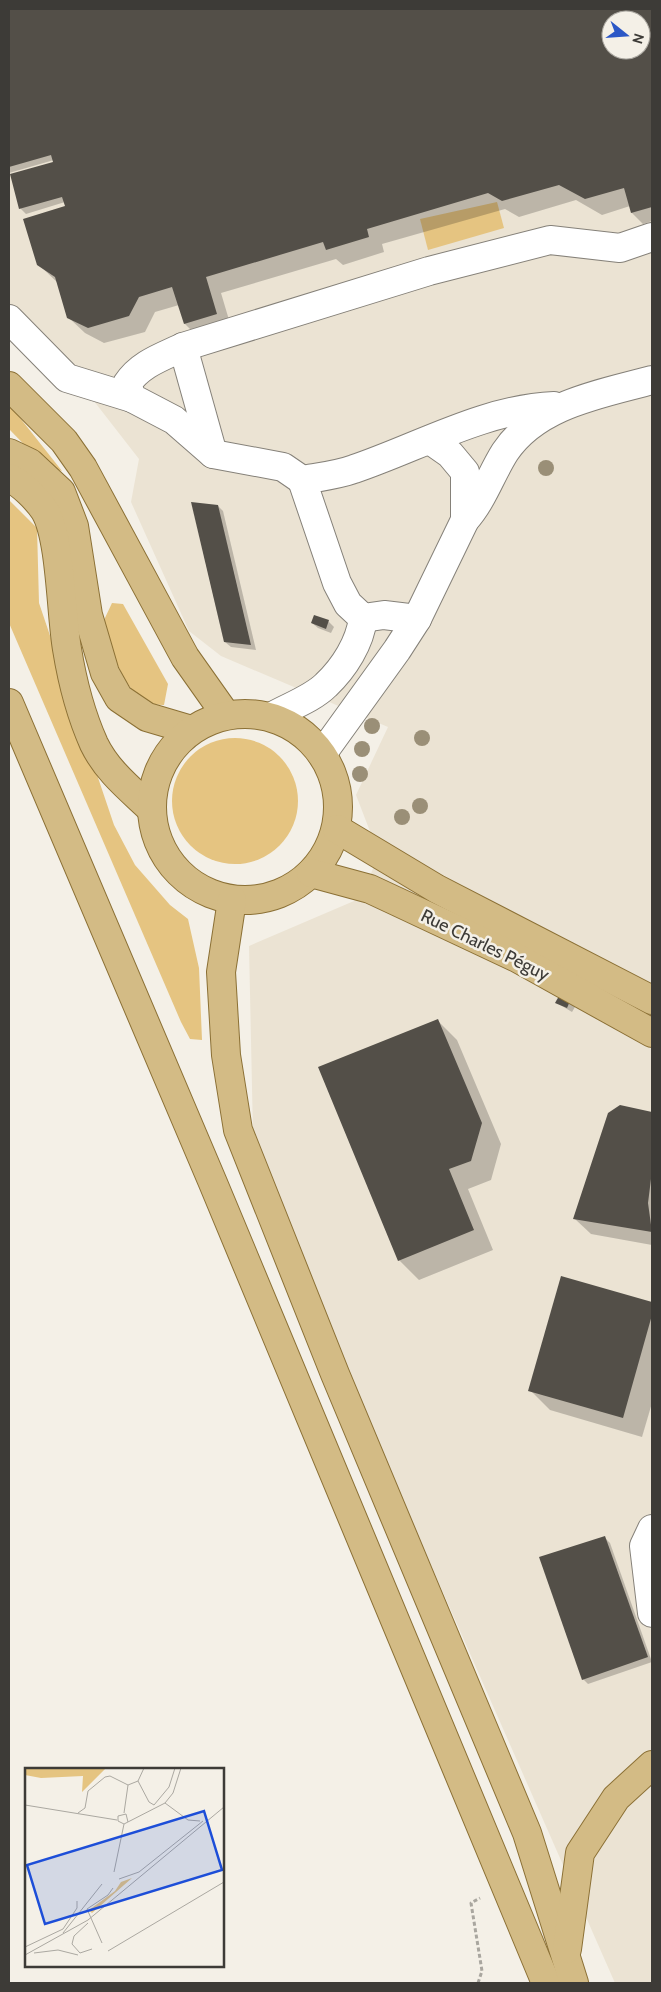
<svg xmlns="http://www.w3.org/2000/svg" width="661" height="1992" font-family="Cabin,sans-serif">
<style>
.built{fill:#ebe3d3;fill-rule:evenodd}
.green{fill:#e5c481}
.shadow{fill:#0003;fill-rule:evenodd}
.building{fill:#534f48;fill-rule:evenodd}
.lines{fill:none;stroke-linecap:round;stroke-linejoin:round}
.minor-casing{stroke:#858179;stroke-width:30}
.major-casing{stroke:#8b7035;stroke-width:30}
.path{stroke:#a9a69f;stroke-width:3;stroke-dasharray:4 2.5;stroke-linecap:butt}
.minor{stroke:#fff;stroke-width:28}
.major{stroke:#d3bb85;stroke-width:28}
.tree{fill:#9a8f77}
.labels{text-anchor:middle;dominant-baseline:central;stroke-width:5;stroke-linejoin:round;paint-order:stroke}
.street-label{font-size:18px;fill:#3d3b37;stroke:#f4f0e7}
.inset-road{fill:none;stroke:#aba8a1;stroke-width:1}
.view{fill:#1d4ed8;fill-opacity:0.15;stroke:#1d4ed8;stroke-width:2.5}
.inset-edge{fill:none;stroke:#3d3b37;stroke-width:2.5}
</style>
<rect width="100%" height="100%" fill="#f4f0e7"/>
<path class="built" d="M9 9H652V1983H615L342 1363 253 1134 249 946 361 898 383 844 371 834 356 795 388 727 221 656 189 631 131 502 139 459 69 369 9 304ZM611 20H641V50H611Z"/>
<g class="green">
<polygon points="497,202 504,228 428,250 420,219"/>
<polygon points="9,404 62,471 46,467 9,429"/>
<polygon points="9,500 37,528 39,603 114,825 135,865 170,905 188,919 199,968 202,1040 190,1039 181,1022 9,623"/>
<path d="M112 603 123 604 168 684 164 705C124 706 112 649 104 620Z"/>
<circle cx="235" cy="801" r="63"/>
</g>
<g class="shadow">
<path d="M9 9H652V221L643 224 632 213 630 206 602 215 576 200 519 217 505 209 382 244 384 252 343 265 336 259 221 293 232 330 201 340 185 324 179 305 155 312 145 332 104 343 85 333 68 317 59 284 38 264 67 207 65 202 26 214 20 208 55 163 54 160 9 173ZM611 20H641V50H611Z"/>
<polygon points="218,506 223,511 256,650 231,647 225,642"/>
<polygon points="328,621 334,627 331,633 318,628 312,623"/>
<polygon points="569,1002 575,1007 572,1012 557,1003"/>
<polygon points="437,1020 457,1040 501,1144 491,1180 468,1189 493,1250 419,1280 399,1260"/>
<polygon points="620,1106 652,1114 652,1245 591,1234 575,1219"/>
<polygon points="562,1277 652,1304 652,1403 642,1437 550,1410 530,1390"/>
<polygon points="604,1537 610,1543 652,1662 588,1684 583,1679"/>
</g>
<g class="building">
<path d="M9 9H652V207L631 213 624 188 585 199 559 185 502 201 488 193 367 229 369 237 326 250 323 242 206 277 217 314 184 324 172 287 139 297 129 316 88 328 67 318 55 277 37 265 23 219 65 206 62 197 19 209 10 174 53 162 51 155 9 167ZM611 20H641V50H611Z"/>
<polygon points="191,502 218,505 251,645 224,642"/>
<polygon points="314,615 329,620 326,629 311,623"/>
<polygon points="559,996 570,1001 567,1008 555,1003"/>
<polygon points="438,1019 482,1123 471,1161 449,1169 474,1230 398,1261 318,1067"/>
<polygon points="620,1105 652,1112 652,1171 648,1203 652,1232 573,1219 608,1113"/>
<polygon points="561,1276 652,1302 652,1315 623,1418 528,1391"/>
<polygon points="605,1536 648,1657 582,1680 539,1557"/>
</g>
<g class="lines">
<g class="minor-casing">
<g id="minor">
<polyline points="9,319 67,378 132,398"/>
<polyline points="183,347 213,454"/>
<polyline points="430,440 450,454 465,472 465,520"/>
<path d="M302 480 283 467 213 454 174 420 132 398 127 384C140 364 162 357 183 347L429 271 550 240 620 248 652 237"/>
<path d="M417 619 384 615 363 618 348 604 337 583 302 480C319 477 338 475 354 469 419 447 484 409 554 406"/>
<path d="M271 717C288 707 312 699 326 685 344 668 360 643 363 618"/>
<path d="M322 754 397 650 417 619 465 520C483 500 491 474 505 452 537 404 601 394 652 380"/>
<polyline points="652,1529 644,1546 652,1613"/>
</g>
</g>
<g class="major-casing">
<g id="major">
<polyline points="9,386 64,441 83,468 185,657 226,715"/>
<polyline points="9,453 30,463 61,492 74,526 88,615 105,673 119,698 147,717 191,730"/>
<path d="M9 478C21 483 37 499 45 511 61 538 61 615 67 649 72 680 81 715 94 744 107 771 130 789 151 809"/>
<polyline points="9,703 213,1183 546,1983"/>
<circle cx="245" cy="807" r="93"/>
<polyline points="337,829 437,889 652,1000"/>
<polyline points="311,873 370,889 400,903 517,958 652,1033"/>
<polyline points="232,900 221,972 226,1055 238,1130 335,1374 527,1833 574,1983"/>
<polyline points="567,1949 580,1853 616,1798 652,1765"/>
</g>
</g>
<polyline class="path" points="478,1983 482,1971 471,1903 480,1898"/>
<use href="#minor" class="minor"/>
<use href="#major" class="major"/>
</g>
<g class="tree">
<circle cx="546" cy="468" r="8"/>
<circle cx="372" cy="726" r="8"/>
<circle cx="422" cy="738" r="8"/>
<circle cx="362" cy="749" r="8"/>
<circle cx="360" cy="774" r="8"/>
<circle cx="420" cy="806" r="8"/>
<circle cx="402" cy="817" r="8"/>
</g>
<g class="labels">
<g class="street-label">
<text transform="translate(485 945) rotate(26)">Rue Charles Péguy</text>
</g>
</g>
<g transform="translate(25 1768)">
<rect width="199" height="199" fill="#f4f0e7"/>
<path d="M0 0H81L57 24 58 8 16 10 0 7ZM107 110 67 145 64 142 90 123 96 114Z" fill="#e5c481"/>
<path class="inset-road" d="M113 13 124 34 129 37 144 19 150 0M140 35 163 52 175 53M0 37 92 52M53 45 60 40 63 23 80 9 85 8 103 17M99 45 103 17 113 13 119 0M103 54 101 46 93 48V53L99 56 140 35 148 25 156 0M89 104 99 56M94 111 114 104 178 53M63 155 49 168 47 176 55 185 67 181M38 165 77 116M77 175 62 141 83 127 88 120M0 179 38 161 52 140V133M83 183 199 114M9 185 33 182 53 187M0 187 63 152 199 39"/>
<path class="view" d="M179 43 197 102 20 156 2 97Z"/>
<rect width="199" height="199" class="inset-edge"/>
</g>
<rect width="661" height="1992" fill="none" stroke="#3d3b37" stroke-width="20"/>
<g transform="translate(626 35) rotate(107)"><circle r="24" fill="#f4f0e7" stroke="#aba8a1"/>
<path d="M0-4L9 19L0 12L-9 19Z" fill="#2b57c6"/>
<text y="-8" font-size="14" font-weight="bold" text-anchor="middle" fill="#3d3b37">N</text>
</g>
</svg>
